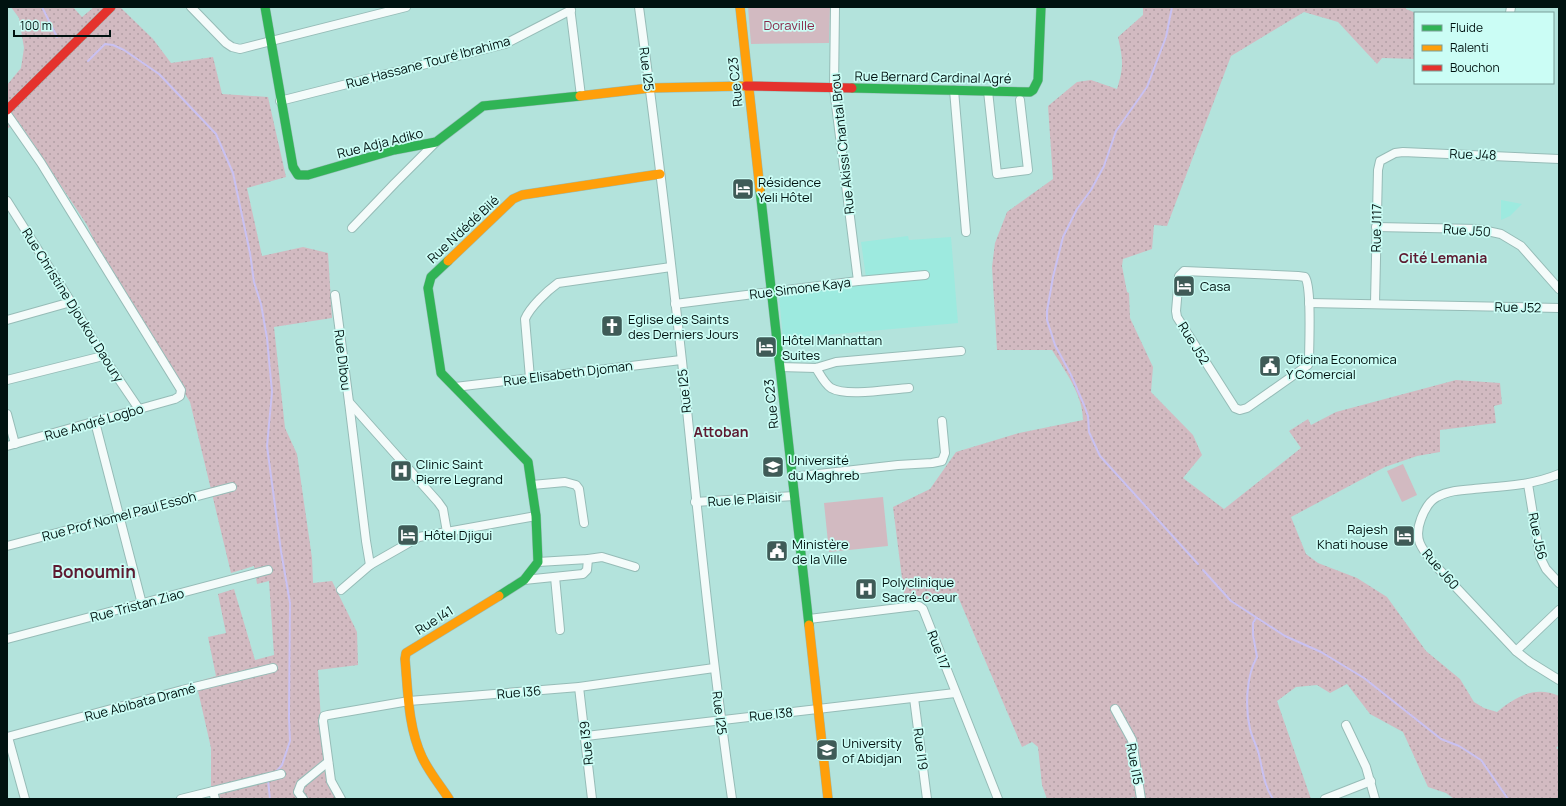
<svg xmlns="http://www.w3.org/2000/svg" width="1566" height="806" font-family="Manrope,sans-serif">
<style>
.built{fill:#9deadf}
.grass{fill:url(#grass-dots)}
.green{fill:#d2bac1}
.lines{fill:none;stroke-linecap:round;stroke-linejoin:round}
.stream{stroke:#c9c1f2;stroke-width:2}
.street-casing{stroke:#96bcb7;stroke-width:10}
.fast-casing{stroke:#96bcb7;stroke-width:10}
.slow-casing{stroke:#96bcb7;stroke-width:10}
.jam-casing{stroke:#96bcb7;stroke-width:10}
.street{stroke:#f4fbfa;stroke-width:8}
.fast{stroke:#30b455;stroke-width:9}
.slow{stroke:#ff9f0a;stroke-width:9}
.jam{stroke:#e5322d;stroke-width:9}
.labels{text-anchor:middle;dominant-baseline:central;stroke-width:3.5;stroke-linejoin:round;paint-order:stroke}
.park-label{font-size:13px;fill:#8a2849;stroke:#cbfdf5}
.street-label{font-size:13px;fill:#001210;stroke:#cbfdf5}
.poi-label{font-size:13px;fill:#001210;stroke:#cbfdf5;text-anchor:start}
.neighbourhood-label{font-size:14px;font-weight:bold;fill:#5e1b31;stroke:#cbfdf5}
.district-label{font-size:17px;font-weight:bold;fill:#5e1b31;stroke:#cbfdf5}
</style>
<defs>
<pattern id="grass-dots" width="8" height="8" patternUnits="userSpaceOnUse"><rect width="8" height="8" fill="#d2bac1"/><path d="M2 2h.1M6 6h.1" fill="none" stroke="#b29fa5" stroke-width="1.8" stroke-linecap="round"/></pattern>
</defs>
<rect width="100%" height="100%" fill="#b3e3dc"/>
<g class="built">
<polygon points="1501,200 1522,204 1510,216 1501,220"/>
<polygon points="908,236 909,240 951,237 958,323 783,339 779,295 867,284 861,242"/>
</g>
<g class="grass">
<polygon points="11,7 73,7 82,17 94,7 120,7 153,39 171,63 213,57 222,94 268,97 286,177 247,188 262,256 303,247 328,253 332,318 274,327 285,428 297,454 312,558 313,583 332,581 357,632 358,665 318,670 321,721 330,789 337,799 213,799 211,787 211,748 196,682 216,676 208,637 226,633 218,594 234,589 255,660 274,655 269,581 257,584 254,566 231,573 190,402 107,268 87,225 18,121 7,129 7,85 21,68 24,48 19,18"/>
<path d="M1143 7H1406V9L1416 13 1415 59 1382 58 1377 64 1338 22 1304 12 1231 56 1167 226 1154 225 1152 249 1123 259 1122 266 1127 292 1129 293 1130 318 1153 367 1151 392 1193 435 1202 455 1183 478 1224 509 1301 448 1289 431 1308 419 1311 425 1336 412 1456 380 1500 383 1502 404 1494 406 1496 423 1440 430V452L1417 456 1385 467 1291 517 1306 554 1318 563 1357 578 1387 597 1426 651 1460 679 1474 702 1484 708 1497 712C1515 697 1535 685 1559 696V745L1556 748 1559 750V799H1454L1446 793 1428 787 1403 732 1370 714 1347 684 1330 693 1317 685 1296 687 1277 701 1311 799H1135L1134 797 1126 799H1047L1042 785 1038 747 1032 742 1022 747 956 592 926 601 904 594 893 507 930 489 956 452 1019 433 1083 420C1083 395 1065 371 1052 350H997L992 267 995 243 1007 212 1053 179 1048 106 1077 82 1091 80 1117 89C1124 67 1123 59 1118 37L1143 15Z"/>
</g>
<g class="green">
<polygon points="748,7 830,7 829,43 751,44"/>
<polygon points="1403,464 1417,495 1402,502 1387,471"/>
<polygon points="883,497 888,546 829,552 824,503"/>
</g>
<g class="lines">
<g class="stream">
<polyline points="42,7 57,37"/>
<polyline points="1172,7 1166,37 1147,87 1116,131 1104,166 1091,190 1077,209 1063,237 1053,277 1047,311 1047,320 1055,345 1071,375 1084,405 1088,416 1089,432 1100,456 1198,564"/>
<polyline points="88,61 105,44 113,45 124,50 159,74 216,134 233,173 250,253 254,282 261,304 267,338 272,392 267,446 281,551 290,603 289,718 290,741 282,765 275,773"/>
<polyline points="1203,570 1231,601 1285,636 1321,652 1364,678 1441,739 1459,746 1481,760 1508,799"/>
<path d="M1256 618 1253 623V635L1257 657C1246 676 1245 708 1250 729 1252 738 1257 746 1259 755 1263 771 1264 786 1273 799"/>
<polyline points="268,780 270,799"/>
</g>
<g class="street-casing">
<g id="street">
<polyline points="191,7 226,43 232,47 240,49 406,7"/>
<polyline points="570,7 581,96"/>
<path d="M639 7C655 125 669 243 682 361 697 507 711 653 732 799"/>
<polyline points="835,7 834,89 858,281"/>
<polyline points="1510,13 1511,7"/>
<polyline points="954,90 966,232"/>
<polyline points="988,91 997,174 1028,170 1020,100"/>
<polyline points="280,101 505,44 571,10"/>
<polyline points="7,114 41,163 181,390 180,396 175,399 7,446"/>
<polyline points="7,201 71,302 103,356 139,409"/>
<polyline points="1376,227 1478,229 1501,234 1521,246 1559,289"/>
<polyline points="352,228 395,183 436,142"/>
<path d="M1184 271 1298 276 1305 277C1312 287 1309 346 1309 362L1308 365 1247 408 1240 410 1235 408 1177 317 1176 311 1179 276Z"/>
<polyline points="335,295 349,402 438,502 443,509 447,532"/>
<polyline points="1309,303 1559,308"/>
<polyline points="1375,303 1378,170 1380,161 1395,153 1403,152 1559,159"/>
<polyline points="675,304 858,281 925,275"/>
<polyline points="7,320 71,302"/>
<polyline points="780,367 816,368 836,362 961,351"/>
<path d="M816 368C820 374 824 383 831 388 846 397 891 389 909 388"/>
<path d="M530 378 525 319C530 307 547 291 558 283L671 267"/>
<polyline points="7,380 103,356"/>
<polyline points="455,387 681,360"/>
<polyline points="349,402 366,541 370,565"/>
<polyline points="7,414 15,444"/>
<polyline points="95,422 142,604"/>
<path d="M1559 474C1535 484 1510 486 1484 488 1469 490 1451 489 1437 497 1429 501 1424 511 1421 519 1413 540 1422 549 1435 565L1516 651 1530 662 1559 680"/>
<polyline points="792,477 898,465 932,463 942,461 945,453 942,421"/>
<polyline points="1528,484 1540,557 1546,569 1559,583"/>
<polyline points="532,485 565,482 576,485 579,489 584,523"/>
<polyline points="695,502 794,496"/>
<polyline points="7,546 232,487"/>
<polyline points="538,562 588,559 602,557 635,567"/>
<polyline points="555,577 560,630"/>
<polyline points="524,580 583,574 587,570 588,559"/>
<polyline points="341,590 370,565 419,537 536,516"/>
<polyline points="809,619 915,606 919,606 923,609 998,799"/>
<polyline points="7,639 268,570"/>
<polyline points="1516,651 1559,610"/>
<polyline points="579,687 592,799"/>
<polyline points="914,698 927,799"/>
<polyline points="1115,709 1132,740 1141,799"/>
<polyline points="1346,725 1366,767 1375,799"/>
<polyline points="586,736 955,693"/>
<polyline points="7,737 182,690 273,668"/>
<polyline points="8,737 25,799"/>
<polyline points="213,791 215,799"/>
<polyline points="181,799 281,774"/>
<polyline points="303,799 298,792 301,784 328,762"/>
<polyline points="341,799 331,781 323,721 324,716 328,715 409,701 579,687 714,668"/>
<polyline points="1325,799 1371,781"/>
</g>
</g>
<g class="fast-casing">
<g id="fast">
<polyline points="265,7 293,167 298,175 308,175 394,150 436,142 483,106 580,96"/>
<polyline points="852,88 1030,92 1033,90 1038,80 1041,7"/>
<polyline points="760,190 809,625"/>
<polyline points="448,261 431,277 428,288 441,373 528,462 536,516 538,562 524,580 499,596"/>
</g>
</g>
<g class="slow-casing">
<g id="slow">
<polyline points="740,7 760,190"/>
<polyline points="580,96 650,88 746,86"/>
<polyline points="448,261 513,199 522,195 660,174"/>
<polyline points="809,625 828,799"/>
<path d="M449 799C440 785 429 772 422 757 408 727 408 691 405 659L406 653 499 596"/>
</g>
</g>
<g class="jam-casing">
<g id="jam">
<polyline points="746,86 852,88"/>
<polyline points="7,110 111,7"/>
</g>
</g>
<use href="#street" class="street"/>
<use href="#fast" class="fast"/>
<use href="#slow" class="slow"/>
<use href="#jam" class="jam"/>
</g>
<defs>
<g id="hotel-square" transform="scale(1.15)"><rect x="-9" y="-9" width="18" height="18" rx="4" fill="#3f5b57" stroke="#cbfdf5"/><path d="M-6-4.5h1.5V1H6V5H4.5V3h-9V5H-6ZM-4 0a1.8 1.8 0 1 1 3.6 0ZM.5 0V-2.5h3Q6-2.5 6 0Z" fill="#fff"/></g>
<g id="church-square" transform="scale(1.15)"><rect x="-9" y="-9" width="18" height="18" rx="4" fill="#3f5b57" stroke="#cbfdf5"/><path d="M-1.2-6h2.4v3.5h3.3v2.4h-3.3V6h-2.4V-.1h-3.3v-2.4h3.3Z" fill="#fff"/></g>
<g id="civic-square" transform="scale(1.15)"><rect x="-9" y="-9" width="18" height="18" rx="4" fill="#3f5b57" stroke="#cbfdf5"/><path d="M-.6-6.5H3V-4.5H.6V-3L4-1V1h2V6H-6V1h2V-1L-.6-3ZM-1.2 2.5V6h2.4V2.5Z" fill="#fff"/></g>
<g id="university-square" transform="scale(1.15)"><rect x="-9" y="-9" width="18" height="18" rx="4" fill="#3f5b57" stroke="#cbfdf5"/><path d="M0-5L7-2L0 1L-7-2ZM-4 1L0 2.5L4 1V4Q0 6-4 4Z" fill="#fff"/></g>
<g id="hospital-square" transform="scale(1.15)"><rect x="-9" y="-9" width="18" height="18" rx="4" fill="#3f5b57" stroke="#cbfdf5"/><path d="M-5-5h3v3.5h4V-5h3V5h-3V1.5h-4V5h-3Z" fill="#fff"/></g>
</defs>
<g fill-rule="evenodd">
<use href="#hotel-square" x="743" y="189"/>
<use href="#hotel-square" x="1184" y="286"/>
<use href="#church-square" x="612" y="326"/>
<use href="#hotel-square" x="766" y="347"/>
<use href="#civic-square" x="1270" y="366"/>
<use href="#university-square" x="773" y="467"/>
<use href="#hospital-square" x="401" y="471"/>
<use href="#hotel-square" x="408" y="535"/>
<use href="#hotel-square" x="1404" y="536"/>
<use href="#civic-square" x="777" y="551"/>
<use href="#hospital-square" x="866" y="589"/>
<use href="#university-square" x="827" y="750"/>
</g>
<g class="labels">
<g class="park-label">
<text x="789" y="25">Doraville</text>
</g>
<g class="street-label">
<text transform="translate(428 62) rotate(-15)">Rue Hassane Touré Ibrahima</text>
<text transform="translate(647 69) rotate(83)">Rue I25</text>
<text transform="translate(933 77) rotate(1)">Rue Bernard Cardinal Agré</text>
<text transform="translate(735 82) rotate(-96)">Rue C23</text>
<text transform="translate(380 143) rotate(-14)">Rue Adja Adiko</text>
<text transform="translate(842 144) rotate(-96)">Rue Akissi Chantal Brou</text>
<text transform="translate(1473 154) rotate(2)">Rue J48</text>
<text transform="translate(1376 228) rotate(-89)">Rue J117</text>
<text transform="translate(463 229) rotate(-43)">Rue N'dédé Bilé</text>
<text transform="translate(1467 230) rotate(4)">Rue J50</text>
<text transform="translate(800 288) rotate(-7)">Rue Simone Kaya</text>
<text transform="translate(73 305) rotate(58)">Rue Christine Djoukou Daoury</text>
<text transform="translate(1518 307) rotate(1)">Rue J52</text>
<text transform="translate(1194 343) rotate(58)">Rue J52</text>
<text transform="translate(343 360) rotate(83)">Rue Dibou</text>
<text transform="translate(568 373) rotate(-7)">Rue Elisabeth Djoman</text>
<text transform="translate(684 391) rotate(-96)">Rue I25</text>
<text transform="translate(771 404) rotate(-96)">Rue C23</text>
<text transform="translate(94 422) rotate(-16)">Rue André Logbo</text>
<text transform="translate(745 499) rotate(-4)">Rue le Plaisir</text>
<text transform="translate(119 516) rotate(-15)">Rue Prof Nomel Paul Essoh</text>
<text transform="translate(1538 536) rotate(78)">Rue J56</text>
<text transform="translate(1441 569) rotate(49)">Rue J60</text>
<text transform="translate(137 605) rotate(-15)">Rue Tristan Ziao</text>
<text transform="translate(434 620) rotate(-32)">Rue I41</text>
<text transform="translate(939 650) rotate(69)">Rue I17</text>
<text transform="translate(519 692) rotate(-5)">Rue I36</text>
<text transform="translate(140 702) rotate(-15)">Rue Abibata Dramé</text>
<text transform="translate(720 713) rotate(83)">Rue I25</text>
<text transform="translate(771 714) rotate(-6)">Rue I38</text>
<text transform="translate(586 743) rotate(-96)">Rue I39</text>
<text transform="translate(921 749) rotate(83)">Rue I19</text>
<text transform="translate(1135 764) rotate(80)">Rue I15</text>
</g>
<g class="poi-label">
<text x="758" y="182">Résidence<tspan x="758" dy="15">Yeli Hôtel</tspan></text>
<text x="1200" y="286">Casa</text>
<text x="628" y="319">Eglise des Saints<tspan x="628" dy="15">des Derniers Jours</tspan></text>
<text x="782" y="340">Hôtel Manhattan<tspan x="782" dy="15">Suites</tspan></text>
<text x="1286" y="359">Oficina Economica<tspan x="1286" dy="15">Y Comercial</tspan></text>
<text x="788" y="460">Université<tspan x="788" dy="15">du Maghreb</tspan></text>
<text x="416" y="464">Clinic Saint<tspan x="416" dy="15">Pierre Legrand</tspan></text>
<text x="1388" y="529" text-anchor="end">Rajesh<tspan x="1388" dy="15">Khati house</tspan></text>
<text x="424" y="535">Hôtel Djigui</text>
<text x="792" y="544">Ministère<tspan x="792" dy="15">de la Ville</tspan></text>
<text x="882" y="582">Polyclinique<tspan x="882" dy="15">Sacré-Cœur</tspan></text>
<text x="842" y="743">University<tspan x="842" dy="15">of Abidjan</tspan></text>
</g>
<g class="neighbourhood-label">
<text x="1443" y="257">Cité Lemania</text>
<text x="721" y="431">Attoban</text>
</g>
<g class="district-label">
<text x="94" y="571">Bonoumin</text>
</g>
</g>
<rect width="1566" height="806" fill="none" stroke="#001210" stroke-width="16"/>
<rect x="1414" y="12" width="140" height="72" fill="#cbfdf5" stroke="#7a9f99"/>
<rect x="1422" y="25" width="20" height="6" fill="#30b455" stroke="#7a9f99"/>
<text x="1450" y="32" font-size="12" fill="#001210">Fluide</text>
<rect x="1422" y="45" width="20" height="6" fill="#ff9f0a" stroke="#7a9f99"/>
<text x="1450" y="52" font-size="12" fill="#001210">Ralenti</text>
<rect x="1422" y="65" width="20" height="6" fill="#e5322d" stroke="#7a9f99"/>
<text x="1450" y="72" font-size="12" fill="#001210">Bouchon</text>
<path d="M14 30v6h96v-6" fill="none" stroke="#001210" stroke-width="2"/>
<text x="20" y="30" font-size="12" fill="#001210" stroke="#cbfdf5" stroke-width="3" paint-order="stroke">100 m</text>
</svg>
